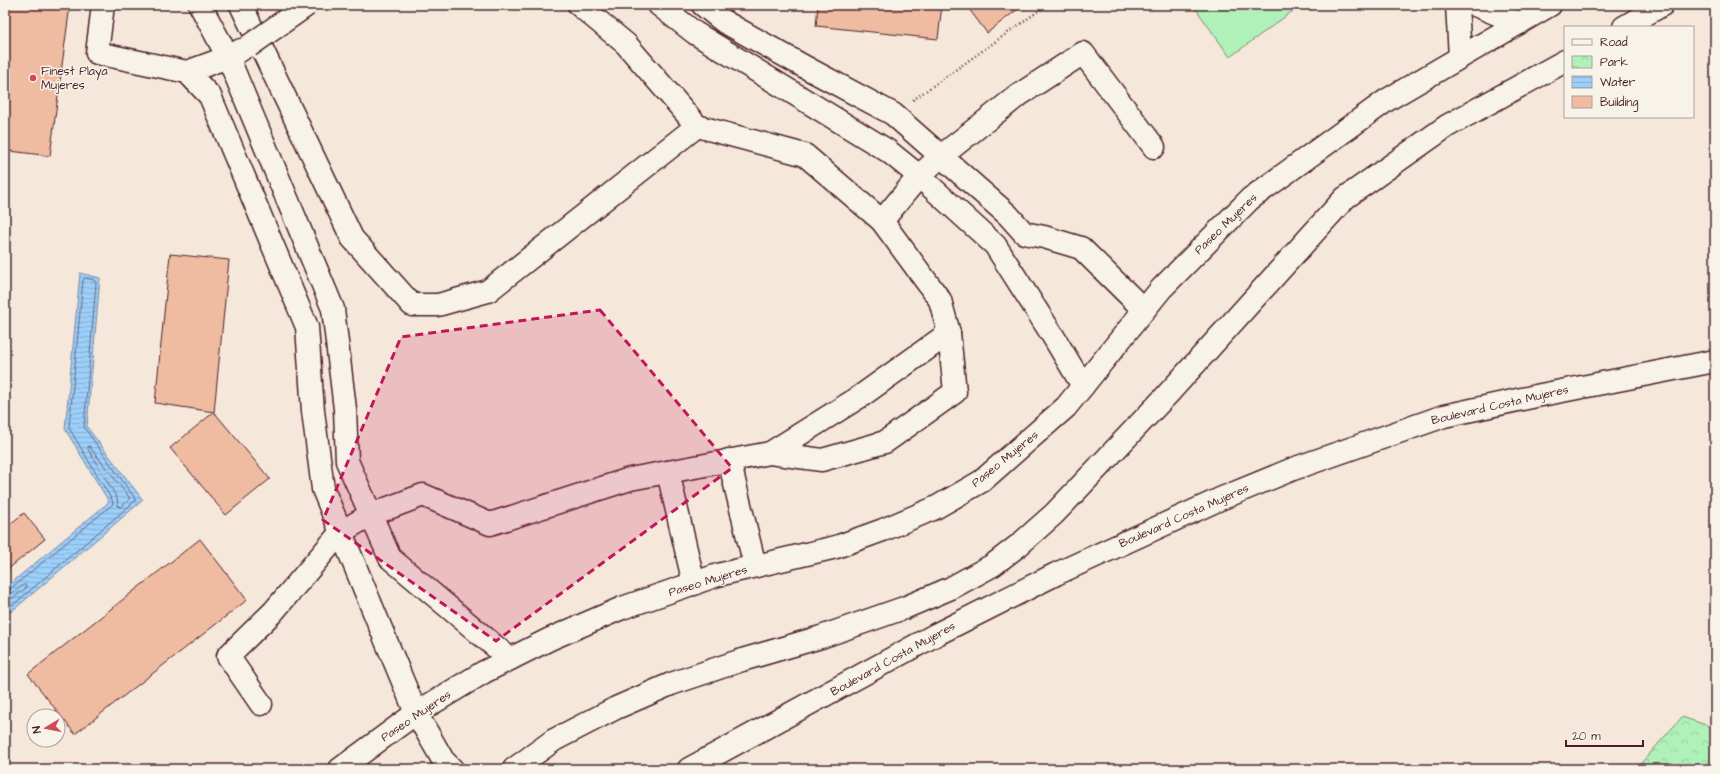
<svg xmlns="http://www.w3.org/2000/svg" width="1720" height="774" font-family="'Architects Daughter',sans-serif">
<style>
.park{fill:url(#park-crowns);stroke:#7c8872}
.pitch{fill:#aff1b9;stroke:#7c8872}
.water{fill:url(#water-rules);stroke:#7b89a7}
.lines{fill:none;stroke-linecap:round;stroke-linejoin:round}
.shore{stroke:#6b657d;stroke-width:1}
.building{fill:#efbba1;stroke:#4a1f2b}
.minor-casing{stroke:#4a1f2b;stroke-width:25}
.major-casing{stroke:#4a1f2b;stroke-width:25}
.path{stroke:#4a1f2b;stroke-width:2.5;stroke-dasharray:1 3;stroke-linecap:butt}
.minor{stroke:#f7f3e8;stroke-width:22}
.major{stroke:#f7f3e8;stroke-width:22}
.minor-bridge-casing{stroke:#4a1f2b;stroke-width:25;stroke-linecap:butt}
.minor-bridge{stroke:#f7f3e8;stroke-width:22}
.marked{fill:#c2185b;fill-opacity:0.2;stroke:#c2185b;stroke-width:3;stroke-dasharray:8 5;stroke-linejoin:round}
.poi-dot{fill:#d1495b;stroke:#f7f3e8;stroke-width:1.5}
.labels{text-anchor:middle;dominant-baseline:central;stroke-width:3;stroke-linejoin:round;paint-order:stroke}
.poi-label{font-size:12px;fill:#4a1f2b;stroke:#f7f3e8;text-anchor:start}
.street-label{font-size:12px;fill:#4a1f2b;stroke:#f7f3e8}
</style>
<defs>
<pattern id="park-crowns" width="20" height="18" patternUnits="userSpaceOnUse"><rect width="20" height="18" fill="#aff1b9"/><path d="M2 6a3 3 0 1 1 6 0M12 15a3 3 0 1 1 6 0" fill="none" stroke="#98ce9f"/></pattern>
<pattern id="water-rules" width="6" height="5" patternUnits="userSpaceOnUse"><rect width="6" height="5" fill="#9ccff9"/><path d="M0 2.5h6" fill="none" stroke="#88b1d6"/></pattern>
</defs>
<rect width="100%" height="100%" fill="#f5e8da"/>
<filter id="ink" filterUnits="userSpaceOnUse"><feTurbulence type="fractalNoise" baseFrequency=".025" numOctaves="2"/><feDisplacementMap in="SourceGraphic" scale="8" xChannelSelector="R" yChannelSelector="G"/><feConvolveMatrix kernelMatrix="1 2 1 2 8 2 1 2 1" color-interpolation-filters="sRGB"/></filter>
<g filter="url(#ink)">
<polygon class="park" points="1682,717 1715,728 1715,769 1636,769"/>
<polygon class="pitch" points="1193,5 1301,5 1230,57"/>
<polygon class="water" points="80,273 100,278 87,427 143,500 11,612 5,604 5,588 109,502 65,429"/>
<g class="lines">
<g class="shore">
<polygon points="89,446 129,497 129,500 121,507 118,506 117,498 88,449"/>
<polygon points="24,585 26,585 26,588 13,598 10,598 10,595"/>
<polyline points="5,591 9,590 113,504 112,500 69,428 83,280 85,278 94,280 96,283 84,427 136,500 13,605 5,602"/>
</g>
</g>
<g class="building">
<polygon points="5,5 70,5 50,156 10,151 6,183"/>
<polygon points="818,5 942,5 938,39 816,26"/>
<polygon points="966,5 1023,5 987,33"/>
<polygon points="170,254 229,260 214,412 155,403"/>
<polygon points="214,412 270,479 226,515 170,448"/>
<polygon points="24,513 45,539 7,570 5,568 5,528"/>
<polygon points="200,539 247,600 75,734 28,674"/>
</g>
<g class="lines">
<g class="minor-casing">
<g id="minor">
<polyline points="103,5 97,53 187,72 210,96 307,327 313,411 323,489 416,713 443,760 452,769"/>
<polyline points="200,5 228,57 333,309 345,409 347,461 390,558 510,659"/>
<polyline points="241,5 352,238 412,305 438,305 488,291 697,126"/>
<polyline points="579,5 626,44 697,126 805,155 882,221"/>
<polyline points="659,5 695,33 888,151 919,176 995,245 1053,336 1083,386"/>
<polyline points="703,5 723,21 805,67 893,114 1008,215 1024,233 1044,237 1081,248 1144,310"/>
<polyline points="1457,5 1460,57"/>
<polyline points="1475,5 1519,23"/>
<polyline points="1624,27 1662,5"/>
<polyline points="187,72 228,57 241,50"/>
<polyline points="770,453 861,396 949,333"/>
<polyline points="729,460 755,566"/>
<polyline points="668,472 694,584"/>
<polyline points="261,704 228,656 273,612 341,532 370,515 423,495 490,524 630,479 770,453 822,460 885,442 955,392 949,333 940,300 882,221 919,176 940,157 1016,97 1083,53 1154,147"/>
<polyline points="340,769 416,713 484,672 550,639 622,608 718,575 836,547 883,530 935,508 982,481 1066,407 1161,289 1250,199 1387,100 1550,5"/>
<polyline points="514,769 554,740 616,708 671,684 742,660 821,637 904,608 951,588 993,565 1019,545 1054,514 1166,396 1345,198 1447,126 1565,61"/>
</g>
</g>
<g class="major-casing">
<polyline id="major" points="689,769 937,634 1056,574 1220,499 1293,469 1444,416 1536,396 1715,361"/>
</g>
<polyline class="path" points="913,100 1047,5"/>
<use href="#minor" class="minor"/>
<use href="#major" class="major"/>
<g class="minor-bridge-casing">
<polyline id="minor-bridge" points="249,46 307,5"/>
</g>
<use href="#minor-bridge" class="minor-bridge"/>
</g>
</g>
<path class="marked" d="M600 310 732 468 496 641 323 520 401 337Z"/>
<circle class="poi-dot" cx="33" cy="78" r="4"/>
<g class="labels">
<g class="poi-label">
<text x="41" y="71">Finest Playa<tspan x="41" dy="14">Mujeres</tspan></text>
</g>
<g class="street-label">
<text transform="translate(1226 224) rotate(-44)">Paseo Mujeres</text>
<text transform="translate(1500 405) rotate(-13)">Boulevard Costa Mujeres</text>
<text transform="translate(1005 459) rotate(-39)">Paseo Mujeres</text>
<text transform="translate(1184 516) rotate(-24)">Boulevard Costa Mujeres</text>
<text transform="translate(708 581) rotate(-17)">Paseo Mujeres</text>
<text transform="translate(893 659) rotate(-29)">Boulevard Costa Mujeres</text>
<text transform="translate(416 716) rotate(-34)">Paseo Mujeres</text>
</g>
</g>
<rect width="1720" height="774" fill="none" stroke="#f7f3e8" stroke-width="20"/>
<rect x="10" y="10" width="1700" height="754" fill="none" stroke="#4a1f2b" stroke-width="1.5" filter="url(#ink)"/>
<rect x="1564" y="26" width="130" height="92" fill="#f7f3e8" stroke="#b29e9c"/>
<rect x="1572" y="39" width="20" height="6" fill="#f7f3e8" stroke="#b29e9c"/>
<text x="1600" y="46" font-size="12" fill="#4a1f2b">Road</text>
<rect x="1572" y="56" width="20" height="12" fill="url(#park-crowns)" stroke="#b29e9c"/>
<text x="1600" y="66" font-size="12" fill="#4a1f2b">Park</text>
<rect x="1572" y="76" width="20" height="12" fill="url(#water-rules)" stroke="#b29e9c"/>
<text x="1600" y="86" font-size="12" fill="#4a1f2b">Water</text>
<rect x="1572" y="96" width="20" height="12" fill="#efbba1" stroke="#b29e9c"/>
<text x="1600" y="106" font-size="12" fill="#4a1f2b">Building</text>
<g transform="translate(46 728) rotate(260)"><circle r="19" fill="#f7f3e8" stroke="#b29e9c"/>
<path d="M0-3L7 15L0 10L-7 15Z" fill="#d1495b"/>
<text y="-6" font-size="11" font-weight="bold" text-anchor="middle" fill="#4a1f2b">N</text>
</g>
<path d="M1566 740v6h77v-6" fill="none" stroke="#4a1f2b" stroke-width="2"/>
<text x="1572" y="740" font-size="12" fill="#4a1f2b" stroke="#f7f3e8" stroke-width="3" paint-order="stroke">20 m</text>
</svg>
